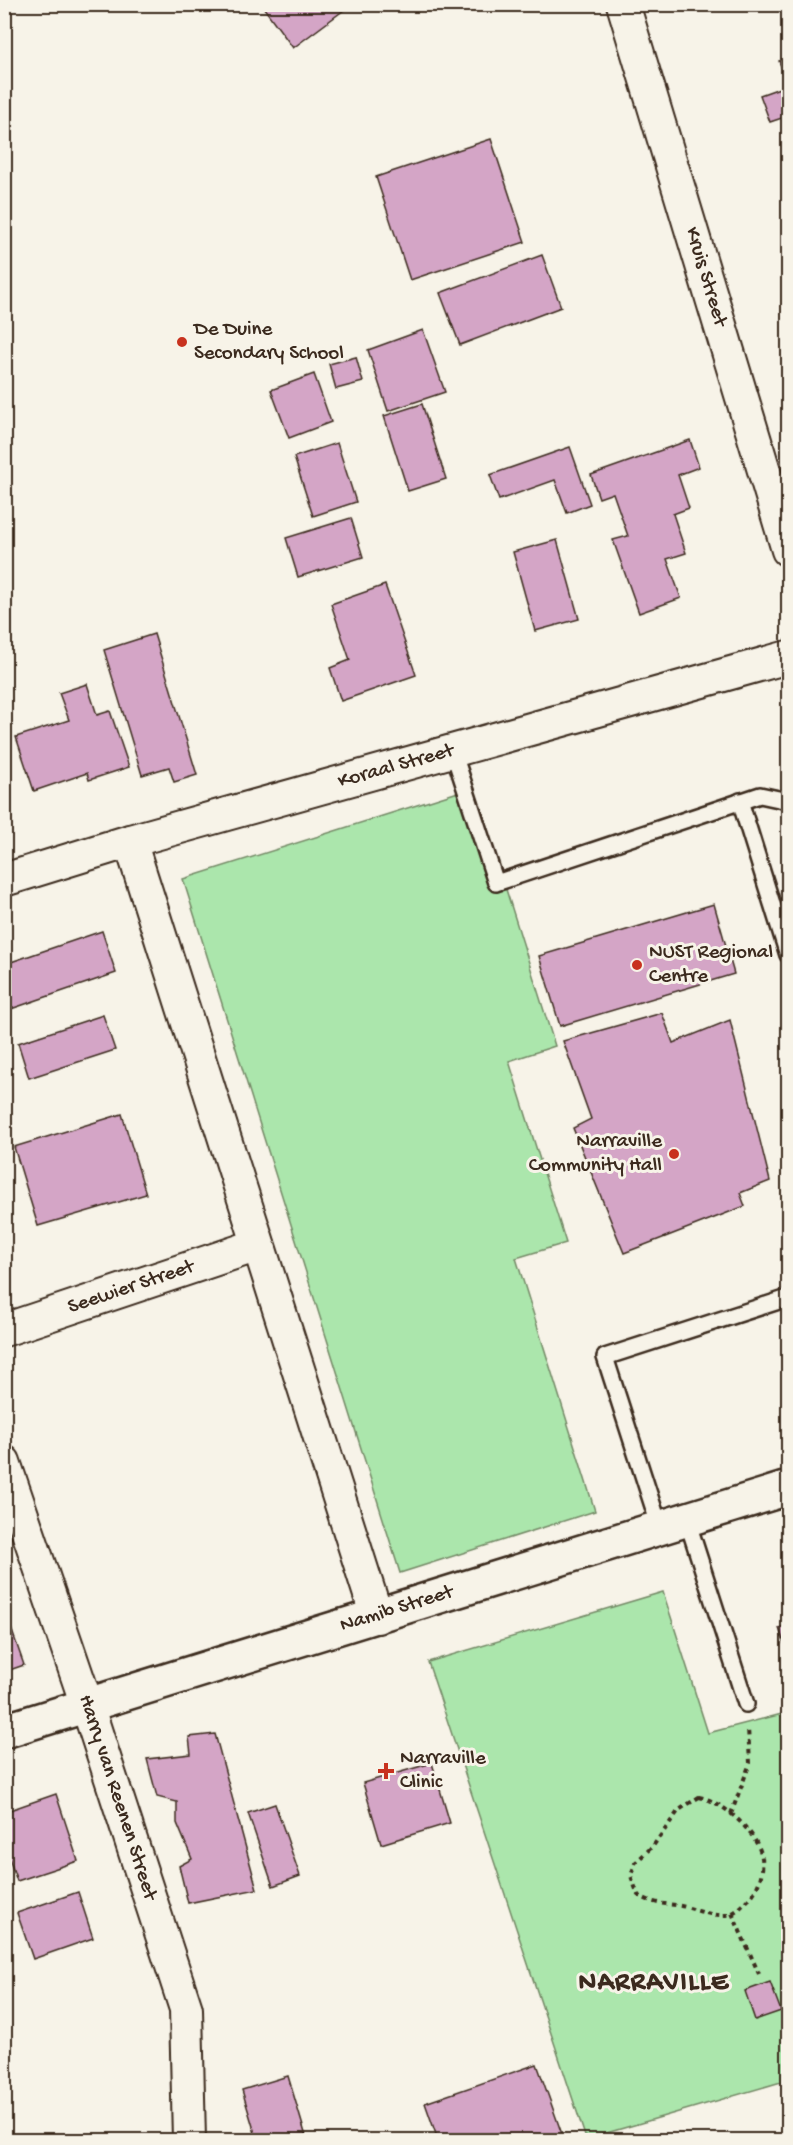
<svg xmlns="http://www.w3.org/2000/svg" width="793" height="2145" font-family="'Gochi Hand',sans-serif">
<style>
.green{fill:#abe6ac;stroke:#738865;stroke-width:1.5}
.building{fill:#d4a5c6;stroke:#3b2a1e;stroke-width:1.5}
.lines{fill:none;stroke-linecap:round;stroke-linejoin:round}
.service-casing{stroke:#3b2a1e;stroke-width:20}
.minor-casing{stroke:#3b2a1e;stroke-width:36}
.tertiary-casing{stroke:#3b2a1e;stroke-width:38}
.path{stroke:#3b2a1e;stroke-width:4;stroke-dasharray:4.5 4.5;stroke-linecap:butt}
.service{stroke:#f7f3e8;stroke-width:15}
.minor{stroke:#f7f3e8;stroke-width:32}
.tertiary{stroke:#f7f3e8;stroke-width:33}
.poi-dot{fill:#c8321e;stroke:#f7f3e8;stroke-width:2}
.labels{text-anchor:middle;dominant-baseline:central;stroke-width:6;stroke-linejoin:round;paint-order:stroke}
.street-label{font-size:21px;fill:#3b2a1e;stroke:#f7f3e8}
.poi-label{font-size:21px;fill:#3b2a1e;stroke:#f7f3e8;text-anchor:start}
.district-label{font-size:27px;font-weight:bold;letter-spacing:1.5px;fill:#3b2a1e;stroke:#f7f3e8}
</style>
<rect width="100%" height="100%" fill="#f7f3e8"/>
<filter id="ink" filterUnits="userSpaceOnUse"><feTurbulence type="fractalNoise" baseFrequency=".0167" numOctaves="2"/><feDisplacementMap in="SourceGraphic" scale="12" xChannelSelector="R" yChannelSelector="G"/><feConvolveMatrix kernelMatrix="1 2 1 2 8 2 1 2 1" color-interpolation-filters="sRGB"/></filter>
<g filter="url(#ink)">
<g class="green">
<polygon points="474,787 555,1046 509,1061 566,1243 516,1258 595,1511 400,1573 183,879"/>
<polygon points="663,1592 708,1733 782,1714 788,1734 788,2080 586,2139 428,1662"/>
</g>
<g class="building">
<polygon points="261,4 352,4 293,48"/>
<polygon points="788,58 788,116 770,122 760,95 788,85 779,61"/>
<polygon points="491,139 525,242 410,280 376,177"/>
<polygon points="542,255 561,307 460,345 440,293"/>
<polygon points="423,330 445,392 388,411 368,350"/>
<polygon points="356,357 363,382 336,389 329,364"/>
<polygon points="314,374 331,422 289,438 271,390"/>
<polygon points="422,404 446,479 408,491 384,416"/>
<polygon points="690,440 699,467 678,475 689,508 673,514 686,553 667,559 681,598 639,613 613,540 628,536 613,493 599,498 591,475"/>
<polygon points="337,443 356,502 313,516 294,457"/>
<polygon points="570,447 590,504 567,513 555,480 499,500 490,475"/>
<polygon points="351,518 363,557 298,577 286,538"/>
<polygon points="557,540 579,619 535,631 513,552"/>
<polygon points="385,585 416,675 341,701 330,668 350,660 331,604"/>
<polygon points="154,634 197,775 174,782 169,767 142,775 104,650"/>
<polygon points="87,684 97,715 110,711 129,767 89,780 87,773 34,791 16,737 69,720 59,693"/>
<polygon points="714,904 734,974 560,1026 539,956"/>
<polygon points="102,931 116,973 8,1010 4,1001 4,953 8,963"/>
<polygon points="662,1013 673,1043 730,1020 770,1181 740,1193 745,1206 624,1253 573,1128 591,1119 563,1041"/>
<polygon points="103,1015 115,1050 29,1078 18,1043"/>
<polygon points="122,1114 146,1194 38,1226 14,1147"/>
<polygon points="4,1608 24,1665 4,1672"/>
<polygon points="788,1625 788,1655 779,1628"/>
<polygon points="215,1734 257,1889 188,1903 179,1866 192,1859 177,1823 177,1802 157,1797 147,1759 191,1754 189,1737"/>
<polygon points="432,1763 450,1823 381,1844 363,1783"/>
<polygon points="56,1794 78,1861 17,1881 4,1844 4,1812"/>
<polygon points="275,1804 300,1876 273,1886 248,1813"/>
<polygon points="78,1892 93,1938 33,1959 17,1913"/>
<polygon points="770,1982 781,2011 755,2020 745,1991"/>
<polygon points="537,2064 563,2137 554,2140 438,2140 425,2103"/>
<polygon points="288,2076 307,2140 257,2140 242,2090"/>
</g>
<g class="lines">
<g class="service-casing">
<g id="service">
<polyline points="453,751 496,883 760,795 788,801"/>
<polyline points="740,801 788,955"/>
<polyline points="687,1520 746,1704"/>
<polyline points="660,1528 605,1357 788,1298"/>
</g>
</g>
<g class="minor-casing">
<g id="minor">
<path id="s1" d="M623 4 788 550"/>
<polyline points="130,841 377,1617"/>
<path id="s2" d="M4 880 130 841 788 657"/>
<path id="s3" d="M4 1330 258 1245"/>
<path id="s4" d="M4 1462 87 1705 186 2009 189 2140"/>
</g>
</g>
<g class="tertiary-casing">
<g id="tertiary">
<path id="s5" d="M4 1731 788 1488"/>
</g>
</g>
<g class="path">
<path d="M699 1797C723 1801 758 1833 762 1858 764 1873 758 1890 748 1900 742 1906 735 1914 726 1915 712 1916 699 1911 686 1907 665 1902 659 1907 638 1895L631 1876 635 1863 653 1846 679 1810Z"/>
<polyline points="731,1814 750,1763 748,1728"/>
<polyline points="732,1913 759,1974"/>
</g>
<use href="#service" class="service"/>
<use href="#minor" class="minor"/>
<use href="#tertiary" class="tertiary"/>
</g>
</g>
<g class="poi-dot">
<circle cx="182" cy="342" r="6"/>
<circle cx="637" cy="965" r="6"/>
<circle cx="674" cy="1154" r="6"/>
<path d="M383 1762h6v6h6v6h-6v6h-6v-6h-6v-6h6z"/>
</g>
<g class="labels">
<g class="street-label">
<text stroke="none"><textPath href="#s1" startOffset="285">Kruis Street</textPath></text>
<text stroke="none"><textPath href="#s2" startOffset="408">Koraal Street</textPath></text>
<text stroke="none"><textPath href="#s3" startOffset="134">Seewier Street</textPath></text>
<text stroke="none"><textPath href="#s5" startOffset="411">Namib Street</textPath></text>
<text stroke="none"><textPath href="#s4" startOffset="354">Harry van Reenen Street</textPath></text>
</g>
<g class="poi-label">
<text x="194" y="330">De Duine<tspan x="194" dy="24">Secondary School</tspan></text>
<text x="649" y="953">NUST Regional<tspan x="649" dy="24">Centre</tspan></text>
<text x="662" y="1142" text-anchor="end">Narraville<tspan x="662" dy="24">Community Hall</tspan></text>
<text x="400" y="1759">Narraville<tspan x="400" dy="24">Clinic</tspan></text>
</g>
<g class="district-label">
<text x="654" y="1984">NARRAVILLE</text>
</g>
</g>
<rect width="793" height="2145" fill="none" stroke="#f7f3e8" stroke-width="24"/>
<rect x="12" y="12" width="769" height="2121" fill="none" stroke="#3b2a1e" stroke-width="2" filter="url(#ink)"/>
</svg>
